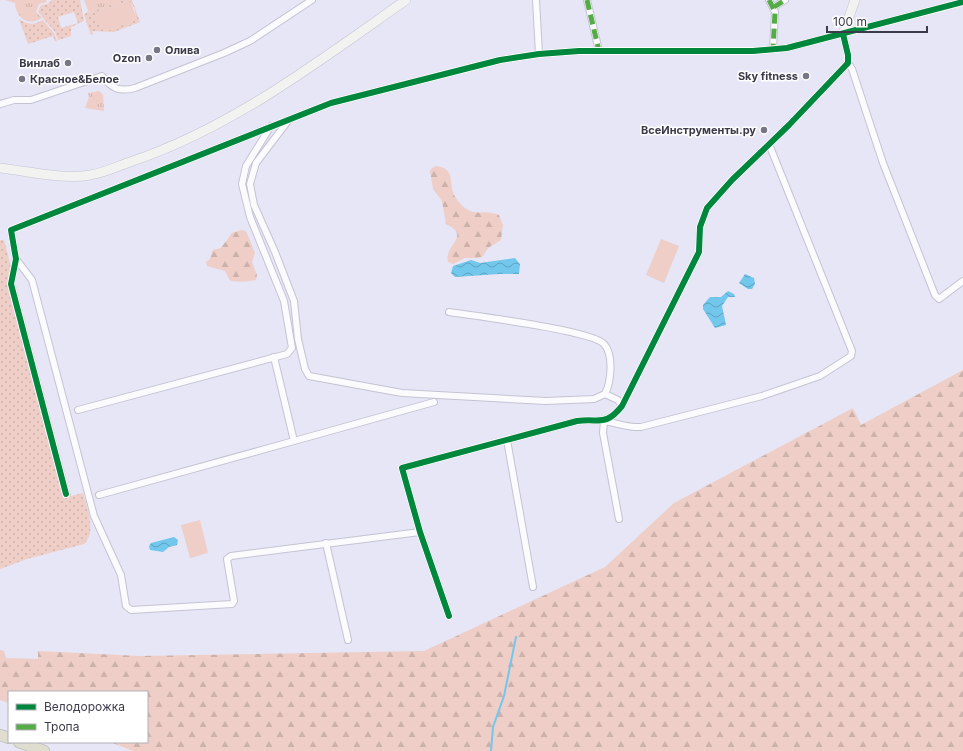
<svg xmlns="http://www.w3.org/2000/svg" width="963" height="751" font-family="Inter,sans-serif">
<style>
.grass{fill:url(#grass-dots);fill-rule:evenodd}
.forest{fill:url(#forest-firs)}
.park{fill:url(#park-tufts)}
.pitch{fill:#eecec6}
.water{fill:url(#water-waves)}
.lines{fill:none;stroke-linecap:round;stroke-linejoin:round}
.stream{stroke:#71c7ec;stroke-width:2}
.street-casing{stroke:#c4c3d2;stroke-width:8}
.secondary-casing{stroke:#c4c3d2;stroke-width:10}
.highway-casing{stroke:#b0b0a7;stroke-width:12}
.street{stroke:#fbfbfe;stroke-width:6}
.secondary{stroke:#f2f2f0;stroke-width:9}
.highway{stroke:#deddd0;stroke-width:11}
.quiet{stroke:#55ac47;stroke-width:5;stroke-dasharray:10 5;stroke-linecap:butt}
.cycleway-casing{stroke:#fff;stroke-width:8}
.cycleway{stroke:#00873e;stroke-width:6}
.poi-dot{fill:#777687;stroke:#fff;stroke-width:1.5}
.labels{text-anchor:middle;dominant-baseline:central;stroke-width:3;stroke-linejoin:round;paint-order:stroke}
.poi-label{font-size:11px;font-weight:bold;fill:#3b3a4a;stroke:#fff;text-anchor:end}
</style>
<defs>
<pattern id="grass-dots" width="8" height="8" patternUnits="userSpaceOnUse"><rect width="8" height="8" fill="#eecec6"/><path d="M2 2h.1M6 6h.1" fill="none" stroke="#cdb2ac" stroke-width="1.8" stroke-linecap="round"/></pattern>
<pattern id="forest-firs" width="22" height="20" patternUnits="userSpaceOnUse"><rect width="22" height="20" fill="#eecec6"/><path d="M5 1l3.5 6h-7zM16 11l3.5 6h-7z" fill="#cdb2ac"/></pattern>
<pattern id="park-tufts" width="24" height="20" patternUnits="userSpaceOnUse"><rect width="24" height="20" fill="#eecec6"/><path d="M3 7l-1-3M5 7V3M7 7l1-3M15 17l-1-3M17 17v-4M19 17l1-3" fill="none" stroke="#cdb2ac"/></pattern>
<pattern id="water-waves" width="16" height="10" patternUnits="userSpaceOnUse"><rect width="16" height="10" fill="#71c7ec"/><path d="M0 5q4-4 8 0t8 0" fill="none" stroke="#5ea3c1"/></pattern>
</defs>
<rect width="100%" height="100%" fill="#e6e6f7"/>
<g class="grass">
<path d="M52 0H80L84 21 71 27V36L58 40 55 32 38 12 41 5 48 4ZM74 12 78 23 61 28 58 17Z"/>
<path d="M121 0H132L140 22 114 32 92 31 93 34 91 35 84 15 88 11 89 13ZM128 1C134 3 137 14 135 20L107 31 102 29 97 17 99 11Z"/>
<path d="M19 19C27 25 34 25 43 20L54 33 57 41H55L53 36 28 44Z"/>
<path d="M0 240H4L71 496 83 493C87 509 97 531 84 544L27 559 0 569Z"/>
</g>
<g class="forest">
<path d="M436 166C459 169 445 185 458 201 473 220 483 208 499 215L503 225 501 240 488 248 483 256 479 258H465L453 264 448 262C444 243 472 237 446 224L442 201 433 189 430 171 432 168Z"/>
<path d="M241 230 246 231 255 253 252 262 257 275 256 280C252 281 233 283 230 280 228 278 227 274 225 271L207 266 206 262 210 259 213 250 221 248 232 233Z"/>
<polygon points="963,370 963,751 133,751 110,742 147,742 147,692 9,692 9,703 0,700 0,650 4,651 6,658 38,659 38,651 140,656 424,651 605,567 674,503 853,408 861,425"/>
</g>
<g class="park">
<path d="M5 0H46L47 2 39 4 36 12 42 18C28 27 16 18 15 3Z"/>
<polygon points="84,0 121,0 122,1 89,13"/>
<polygon points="99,91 103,95 104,111 85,108 89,97 88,93"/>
</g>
<g class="pitch">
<polygon points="128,1 131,2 136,17 135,20 107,31 102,29 97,17 99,11"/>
<polygon points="661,239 679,246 664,283 646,275"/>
<polygon points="200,520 208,553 190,558 181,525"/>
</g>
<g class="water">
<polygon points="515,258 520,264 519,274 499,274 455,277 451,273 453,266 471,260 480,263"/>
<polygon points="745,274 754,278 755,284 752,289 748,289 739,283"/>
<polygon points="728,291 734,294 735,297 728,297 722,306 726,325 715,328 703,309 703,305 710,297 721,297"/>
<polygon points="174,537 178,540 177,545 169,547 163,552 150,550 149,546 151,543"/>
</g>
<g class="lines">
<polyline class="stream" points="491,751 493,727 504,696 516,637"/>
<g class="street-casing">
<g id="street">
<polyline points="536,0 539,54"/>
<polyline points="587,0 599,51"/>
<polyline points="769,0 775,12 773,49"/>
<polyline points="774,7 785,0"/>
<polyline points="848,63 852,69 883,163 935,295 939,299 963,281"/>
<path d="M0 104 14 100H31L102 76C112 89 120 92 135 88L224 53 250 41 312 0"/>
<polyline points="288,121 256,163 250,184 254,205 275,252 294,301 298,339 305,369 309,376 402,393 546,401 594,399 605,394 618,400 622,406"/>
<polyline points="16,259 32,280 94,516 121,575 126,606 131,610 232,604 234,601 227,559 231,556 420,532"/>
<path d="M449 312C474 316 591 330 604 344 614 355 611 382 605 394"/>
<polyline points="274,357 294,441 434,402"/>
<polyline points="78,410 287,354 292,348 284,301 250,217 242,184 246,166 271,126"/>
<polyline points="507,440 533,587"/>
<polyline points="66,494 11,284 16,259 11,230 331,103 500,60 539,54 579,51 753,51 787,48 963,2"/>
<polyline points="99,495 294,441"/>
<path d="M619 519 603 433 604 421C617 423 629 428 641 427L762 396 820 376 851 356 852 351 769 144"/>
<polyline points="326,543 348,640"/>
<path d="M449 616 420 532 402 468 577 421C600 418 605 427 622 406L699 252 700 227 707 208 732 180 789 125 848 63V55L843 34"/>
</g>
</g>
<g class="secondary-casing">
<g id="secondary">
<polyline points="843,34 855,0"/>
<path d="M0 168C27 171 63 180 90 175 104 173 118 166 130 162 232 128 319 61 406 0"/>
</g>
</g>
<g class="highway-casing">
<g id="highway">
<polyline points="0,735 9,738"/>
<polyline points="19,742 44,751"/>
</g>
</g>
<use href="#street" class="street"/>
<use href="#secondary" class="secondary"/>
<use href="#highway" class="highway"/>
<g class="quiet">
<polyline points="587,0 599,51"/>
<polyline points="769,0 775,12 773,49"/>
<polyline points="774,7 785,0"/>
</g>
<g class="cycleway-casing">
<g id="cycleway">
<polyline points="66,494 11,284 16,259 11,230 331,103 500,60 539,54 579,51 753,51 787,48 963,2"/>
<path d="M449 616 420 532 402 468 577 421C600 418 605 427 622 406L699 252 700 227 707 208 732 180 789 125 848 63V55L843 34"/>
</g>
</g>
<use href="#cycleway" class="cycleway"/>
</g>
<g class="poi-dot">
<circle cx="157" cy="50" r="4"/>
<circle cx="149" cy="58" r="4"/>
<circle cx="68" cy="63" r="4"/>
<circle cx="806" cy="76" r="4"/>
<circle cx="22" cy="79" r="4"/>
<circle cx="764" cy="130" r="4"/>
</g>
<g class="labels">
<g class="poi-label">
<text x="165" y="50" text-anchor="start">Олива</text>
<text x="141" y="58">Ozon</text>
<text x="60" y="63">Винлаб</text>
<text x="798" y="76">Sky fitness</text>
<text x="30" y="79" text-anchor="start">Красное&amp;Белое</text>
<text x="756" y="130">ВсеИнструменты.ру</text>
</g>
</g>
<rect x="8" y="691" width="140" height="52" fill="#ffffff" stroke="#b1b0b7"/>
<rect x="16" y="704" width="20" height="6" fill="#00873e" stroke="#b1b0b7"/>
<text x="44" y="711" font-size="12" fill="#3b3a4a">Велодорожка</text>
<rect x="16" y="724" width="20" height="6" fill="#55ac47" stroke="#b1b0b7"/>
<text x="44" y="731" font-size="12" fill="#3b3a4a">Тропа</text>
<path d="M827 26v6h100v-6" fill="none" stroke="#3b3a4a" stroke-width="2"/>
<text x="833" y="26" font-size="12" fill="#3b3a4a" stroke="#ffffff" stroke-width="3" paint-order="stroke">100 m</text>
</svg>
